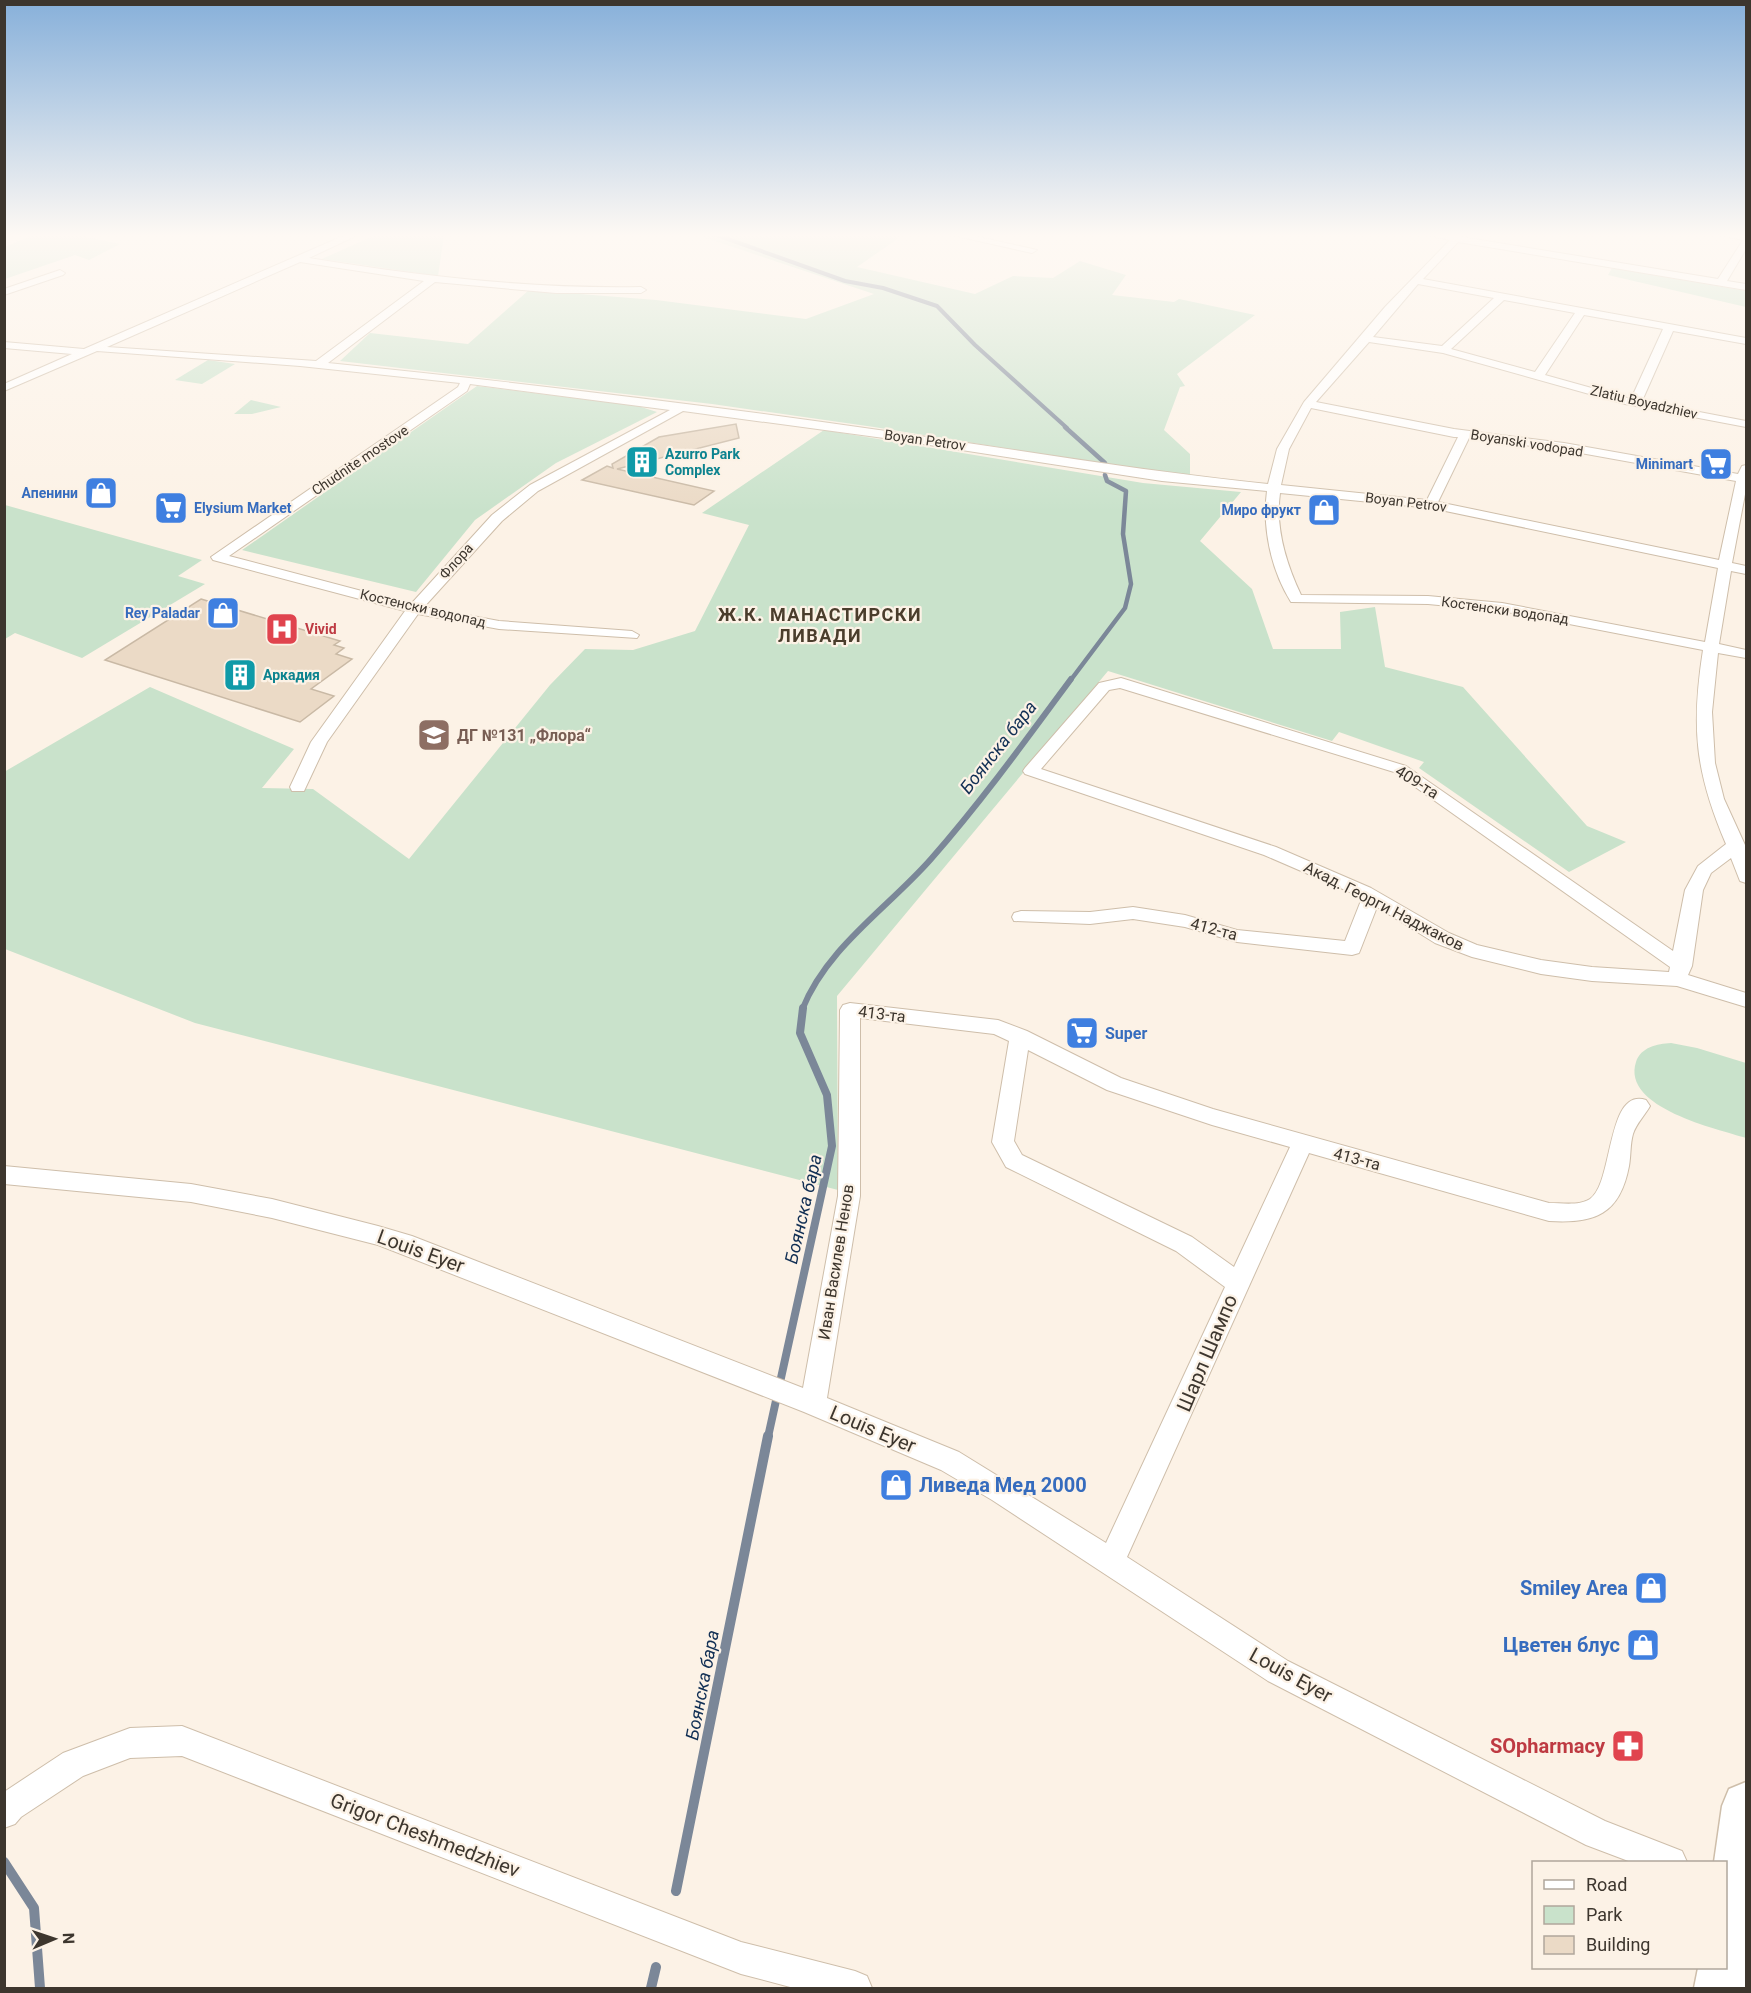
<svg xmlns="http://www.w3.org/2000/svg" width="1751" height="1993" font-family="Roboto,sans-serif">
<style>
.green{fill:#c9e2cb}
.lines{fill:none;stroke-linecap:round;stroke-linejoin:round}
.stream-far4{stroke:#7b8798;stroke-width:4}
.stream-far3{stroke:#7b8798;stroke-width:4.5}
.stream-far2{stroke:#7b8798;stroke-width:6}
.stream-far1{stroke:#7b8798;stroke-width:8}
.stream{stroke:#7b8798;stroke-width:10}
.building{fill:#ebdac6;stroke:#c9b9a5;stroke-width:1.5}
.street-casing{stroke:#cebeaa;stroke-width:2}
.primary-casing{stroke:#cebeaa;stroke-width:3}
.street{fill:#fff;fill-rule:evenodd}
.primary{fill:#fff;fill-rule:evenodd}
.labels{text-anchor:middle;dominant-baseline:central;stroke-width:4.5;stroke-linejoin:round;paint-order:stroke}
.far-street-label{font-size:14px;fill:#3d362e;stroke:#fcf2e6}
.far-culture-label{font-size:14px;font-weight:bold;fill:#0d838f;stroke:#fcf2e6;text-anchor:start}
.far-shop-label{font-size:14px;font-weight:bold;fill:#366cbe;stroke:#fcf2e6;text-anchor:end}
.far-health-label{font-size:14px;font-weight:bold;fill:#be3a42;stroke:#fcf2e6;text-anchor:start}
.education-label{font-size:16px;font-weight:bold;fill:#785e54;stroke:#fcf2e6;text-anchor:start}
.street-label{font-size:16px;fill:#3d362e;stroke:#fcf2e6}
.shop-label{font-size:16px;font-weight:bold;fill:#366cbe;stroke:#fcf2e6;text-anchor:start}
.far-district-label{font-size:18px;font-weight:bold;letter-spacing:1.5px;fill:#4a3d2c;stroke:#fcf2e6}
.water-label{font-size:18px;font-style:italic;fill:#112f54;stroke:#fcf2e6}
.near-street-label{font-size:20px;fill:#3d362e;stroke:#fcf2e6}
.near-shop-label{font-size:20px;font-weight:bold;fill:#366cbe;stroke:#fcf2e6;text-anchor:end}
.near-health-label{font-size:20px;font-weight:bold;fill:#be3a42;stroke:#fcf2e6;text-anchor:end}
</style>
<rect width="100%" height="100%" fill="#fcf2e6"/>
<g class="green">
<polygon points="38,233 67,233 120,244 89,260 75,255 5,279 5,247"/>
<polygon points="682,233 906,233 857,267 975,294 1013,276 1053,278 1080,261 1126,275 1112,295 1174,302 1179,299 1255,315 1177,374 1185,386 1180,387 1164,430 1190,454 1190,478 874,427 712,404 340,361 370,333 468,344 529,290 656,300 806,319 874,294 697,235"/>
<polygon points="444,235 438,276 322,259 373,236"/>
<polygon points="1612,268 1746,291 1746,307 1608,275"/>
<polygon points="208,360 235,364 202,384 175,380"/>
<polygon points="477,386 638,406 657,412 556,463 475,520 416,592 242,550"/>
<polygon points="251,400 281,407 252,414 234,414"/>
<polygon points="824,430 1143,483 1241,492 1200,541 1252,589 1273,649 1341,649 1340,612 1375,607 1385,667 1463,687 1587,826 1626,842 1569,872 1419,768 1424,762 1339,732 1332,741 1108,671 837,996 838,1190 195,1023 5,949 4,772 150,687 294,749 262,788 313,789 409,859 550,685 585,649 633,650 695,631 749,525 702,513"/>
<polygon points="5,505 202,560 178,576 205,584 82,658 15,633 5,639"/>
<path d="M1671 1043 1697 1048 1746 1063V1138C1718 1129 1621 1108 1636 1062 1641 1047 1657 1044 1671 1043Z"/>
</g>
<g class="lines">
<polyline class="stream-far4" points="711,233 845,281 883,288 937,306 975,345 1067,428"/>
<g class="stream-far3">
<polyline points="1065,427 1105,463"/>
<polyline points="1070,681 1125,608 1131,584 1123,534 1126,491 1107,481 1105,475"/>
</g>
<path class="stream-far2" d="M802 1010C827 947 888 908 931 859 981 802 1026 740 1071 679"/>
<polyline class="stream-far1" points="768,1437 832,1146 827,1095 800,1033 803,1008"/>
<g class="stream">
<polyline points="4,1862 34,1908 40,1988"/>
<polyline points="676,1891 768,1436"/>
<polyline points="651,1988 656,1967"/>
</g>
</g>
<g class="building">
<polygon points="736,424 739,438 617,469 714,491 694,505 582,480 607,466 613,468 612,464 659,437"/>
<polygon points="201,599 340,641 334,645 344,648 336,654 352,659 311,689 334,696 300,722 105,660"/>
</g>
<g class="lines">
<g class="street-casing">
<g id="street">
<path d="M350 233H362L309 258C419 276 529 289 641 287L646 290 641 293H556L435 282 328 363C514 382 700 404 886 431 1013 449 1140 471 1268 484L1277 449 1304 402 1385 307 1450 240 1419 233 1454 235 1465 233 1462 237 1718 279 1743 240 1710 233 1746 235V249L1727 281 1746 284V290L1458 242 1423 279 1746 338V344L1673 331 1642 401 1746 421V427L1625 404 1443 353 1369 342 1316 402 1454 429 1564 443 1738 474 1742 466 1746 465V489L1732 563 1746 566V574L1731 571 1719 644 1746 650V658L1718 653 1712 712 1715 763 1724 799 1745 845 1746 883 1740 881 1731 858 1711 873 1703 890 1692 966 1688 975 1746 993V1007L1677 986 1592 981 1541 974 1472 957 1435 943 1377 907 1361 948 1359 953 1352 955 1237 942 1185 927 1133 919 1090 924 1014 921 1012 917 1014 913 1021 911 1090 912 1133 907 1185 915 1237 930 1345 941 1362 898 1359 896 1264 855 1025 774 1023 771 1025 768 1099 683 1121 678 1406 766 1673 951 1685 890 1698 866 1726 844C1695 772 1691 727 1703 650L1502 611 1428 604 1291 602C1271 570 1262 528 1267 491L1162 481 884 438 683 411 538 491 502 521 424 607 499 621 632 631 639 635 637 638 499 629 418 614 327 742 304 791H292L290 787 311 742 405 611 213 560 211 557 458 387 460 383 300 366 97 351 4 391V384L72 354 4 348V342L84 349ZM300 262 424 281 316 361 107 347ZM1418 284 1494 298 1442 346 1373 337ZM1504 300 1575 313 1535 372 1451 349ZM1584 315 1663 329 1631 399 1545 375ZM470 384 670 410 530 485 492 515 411 604 229 556 467 391ZM1311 408 1454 437H1458L1427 500 1281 485 1289 449ZM1469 438 1564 450 1736 481 1719 560 1438 502ZM1280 493 1431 508 1718 568 1705 642 1502 603 1428 596 1301 595C1286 563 1275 528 1280 493ZM1120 688 1394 772 1670 967 1669 972 1592 967 1541 960 1477 945 1449 933 1371 888 1276 847 1041 769 1109 690Z"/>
<polygon points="943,233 961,233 1037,250 1032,253"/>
<polygon points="60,270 65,273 63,275 4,295 4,289"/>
<path d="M850 1003 998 1020 1027 1031 1121 1078 1213 1109 1549 1203C1562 1203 1579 1206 1590 1199 1614 1183 1606 1087 1646 1100L1650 1106C1645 1115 1636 1124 1633 1134 1630 1144 1631 1155 1629 1166 1620 1214 1595 1224 1549 1221L1309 1153 1127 1557 1288 1661 1605 1821 1682 1851 1687 1862H1631L1586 1845 1268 1681 992 1500 941 1470 804 1412 378 1245 272 1218 191 1202 4 1184V1166L191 1184 272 1199 378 1226 412 1236 803 1388 838 1196 840 1010 843 1005ZM860 1018 994 1034 1009 1041 992 1142 1006 1167 1176 1251 1225 1287 1106 1543 959 1452 827 1398 860 1196ZM1028 1050 1107 1090 1212 1125 1290 1147 1234 1267 1192 1237 1022 1155 1014 1141Z"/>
<polygon points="182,1726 741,1942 855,1971 867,1976 872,1988 794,1988 741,1974 182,1756 130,1758 83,1776 21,1817 15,1824 4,1828 4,1792 63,1753 130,1728"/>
</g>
</g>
<g class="primary-casing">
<polygon id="primary" points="1746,1782 1745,1988 1694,1988 1698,1968 1726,1968 1726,1862 1714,1862 1722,1806 1729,1789"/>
</g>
<use href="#street" class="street"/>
<use href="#primary" class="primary"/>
</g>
<linearGradient id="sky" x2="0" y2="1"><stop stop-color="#87b0da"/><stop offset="0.46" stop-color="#fef9f4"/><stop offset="1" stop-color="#fef9f4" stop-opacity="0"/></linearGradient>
<rect width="1751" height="512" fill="url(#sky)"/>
<defs>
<g id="building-square" transform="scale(1.725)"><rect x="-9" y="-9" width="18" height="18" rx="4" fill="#0f9aa8" stroke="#fcf2e6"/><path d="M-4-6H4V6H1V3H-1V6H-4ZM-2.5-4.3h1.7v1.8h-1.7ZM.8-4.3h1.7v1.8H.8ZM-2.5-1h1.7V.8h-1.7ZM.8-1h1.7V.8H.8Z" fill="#fff"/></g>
<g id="supermarket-square" transform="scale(1.725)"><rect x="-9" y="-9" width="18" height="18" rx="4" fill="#3f7fe0" stroke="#fcf2e6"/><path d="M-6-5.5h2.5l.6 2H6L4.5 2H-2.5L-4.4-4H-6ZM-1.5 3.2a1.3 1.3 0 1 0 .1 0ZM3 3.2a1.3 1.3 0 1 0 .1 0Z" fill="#fff"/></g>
<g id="shop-square" transform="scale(1.725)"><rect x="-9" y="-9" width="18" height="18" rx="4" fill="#3f7fe0" stroke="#fcf2e6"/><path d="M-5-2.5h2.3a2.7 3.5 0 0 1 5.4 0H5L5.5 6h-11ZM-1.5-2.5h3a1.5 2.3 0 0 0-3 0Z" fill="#fff"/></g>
<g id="hospital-square" transform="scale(1.725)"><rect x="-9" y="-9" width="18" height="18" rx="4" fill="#e0444e" stroke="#fcf2e6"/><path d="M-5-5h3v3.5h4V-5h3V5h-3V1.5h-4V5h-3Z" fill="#fff"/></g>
<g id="school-square" transform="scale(1.725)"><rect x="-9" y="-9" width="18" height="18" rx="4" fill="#8d6e63" stroke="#fcf2e6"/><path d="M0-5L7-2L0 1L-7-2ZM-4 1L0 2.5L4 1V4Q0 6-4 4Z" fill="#fff"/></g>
<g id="pharmacy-square" transform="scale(1.725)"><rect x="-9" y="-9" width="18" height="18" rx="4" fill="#e0444e" stroke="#fcf2e6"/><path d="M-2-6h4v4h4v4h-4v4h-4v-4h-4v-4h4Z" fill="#fff"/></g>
</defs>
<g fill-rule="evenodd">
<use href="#building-square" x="642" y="462"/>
<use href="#supermarket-square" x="1716" y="464"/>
<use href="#shop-square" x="101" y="493"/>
<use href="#supermarket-square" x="171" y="508"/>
<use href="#shop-square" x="1324" y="510"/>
<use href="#shop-square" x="223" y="613"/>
<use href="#hospital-square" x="282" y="629"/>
<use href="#building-square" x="240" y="675"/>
<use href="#school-square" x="434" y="735"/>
<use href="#supermarket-square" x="1082" y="1033"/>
<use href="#shop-square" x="896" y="1485"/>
<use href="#shop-square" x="1651" y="1588"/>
<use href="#shop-square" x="1643" y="1645"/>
<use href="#pharmacy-square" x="1628" y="1746"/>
</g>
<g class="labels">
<g class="far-street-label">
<text transform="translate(1644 402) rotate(13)">Zlatiu Boyadzhiev</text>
<text transform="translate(925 440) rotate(8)">Boyan Petrov</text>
<text transform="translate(1527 443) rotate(9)">Boyanski vodopad</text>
<text transform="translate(360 460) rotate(-34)">Chudnite mostove</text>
<text transform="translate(1406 502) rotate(7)">Boyan Petrov</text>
<text transform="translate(456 561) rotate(-48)">Флора</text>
<text transform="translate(423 608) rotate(13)">Костенски водопад</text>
<text transform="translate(1505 610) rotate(8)">Костенски водопад</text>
</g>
<g class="far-culture-label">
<text x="665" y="454">Azurro Park<tspan x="665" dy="16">Complex</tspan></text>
<text x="263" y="675">Аркадия</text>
</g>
<g class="far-shop-label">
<text x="1693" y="464">Minimart</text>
<text x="78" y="493">Апенини</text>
<text x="194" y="508" text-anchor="start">Elysium Market</text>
<text x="1301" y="510">Миро фрукт</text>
<text x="200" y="613">Rey Paladar</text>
</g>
<g class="far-health-label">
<text x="305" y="629">Vivid</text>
</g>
<g class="education-label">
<text x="457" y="735">ДГ №131 „Флора“</text>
</g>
<g class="street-label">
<text transform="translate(1417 782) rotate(32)">409-та</text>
<text transform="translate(1384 906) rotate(27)">Акад. Георги Наджаков</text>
<text transform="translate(1214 929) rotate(15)">412-та</text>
<text transform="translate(882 1014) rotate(7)">413-та</text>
<text transform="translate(1357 1159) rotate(15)">413-та</text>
<text transform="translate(836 1262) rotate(-81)">Иван Василев Ненов</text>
</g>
<g class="shop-label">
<text x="1105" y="1033">Super</text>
</g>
<g class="far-district-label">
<text x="820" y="614">Ж.К. МАНАСТИРСКИ<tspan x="820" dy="21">ЛИВАДИ</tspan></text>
</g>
<g class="water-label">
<text transform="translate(998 747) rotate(-52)">Боянска бара</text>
<text transform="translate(803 1209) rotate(-77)">Боянска бара</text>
<text transform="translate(702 1685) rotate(-79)">Боянска бара</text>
</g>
<g class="near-street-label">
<text transform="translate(421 1251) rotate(20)">Louis Eyer</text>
<text transform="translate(1207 1353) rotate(-67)">Шарл Шампо</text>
<text transform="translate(873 1429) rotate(23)">Louis Eyer</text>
<text transform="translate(1291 1675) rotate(29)">Louis Eyer</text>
<text transform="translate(425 1835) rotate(21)">Grigor Cheshmedzhiev</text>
</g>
<g class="near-shop-label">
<text x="919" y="1485" text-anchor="start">Ливеда Мед 2000</text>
<text x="1628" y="1588">Smiley Area</text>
<text x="1620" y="1645">Цветен блус</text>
</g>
<g class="near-health-label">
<text x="1605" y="1746">SOpharmacy</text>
</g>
</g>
<rect width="1751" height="1993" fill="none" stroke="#3d362e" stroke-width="12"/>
<rect x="1532" y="1861" width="195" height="108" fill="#fcf2e6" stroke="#b0a79c" stroke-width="1.5"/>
<rect x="1544" y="1880" width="30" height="9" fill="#ffffff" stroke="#b0a79c" stroke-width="1.5"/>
<text x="1586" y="1891" font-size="18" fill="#3d362e">Road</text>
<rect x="1544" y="1906" width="30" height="18" fill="#c9e2cb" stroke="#b0a79c" stroke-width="1.5"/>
<text x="1586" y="1921" font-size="18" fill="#3d362e">Park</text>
<rect x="1544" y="1936" width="30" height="18" fill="#ebdac6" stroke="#b0a79c" stroke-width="1.5"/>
<text x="1586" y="1951" font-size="18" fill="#3d362e">Building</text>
<g transform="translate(54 1939) rotate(88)" stroke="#fcf2e6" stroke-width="4.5" paint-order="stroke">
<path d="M0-4.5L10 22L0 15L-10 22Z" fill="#3d362e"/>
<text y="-9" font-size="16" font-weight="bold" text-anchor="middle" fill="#3d362e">N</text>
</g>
</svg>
